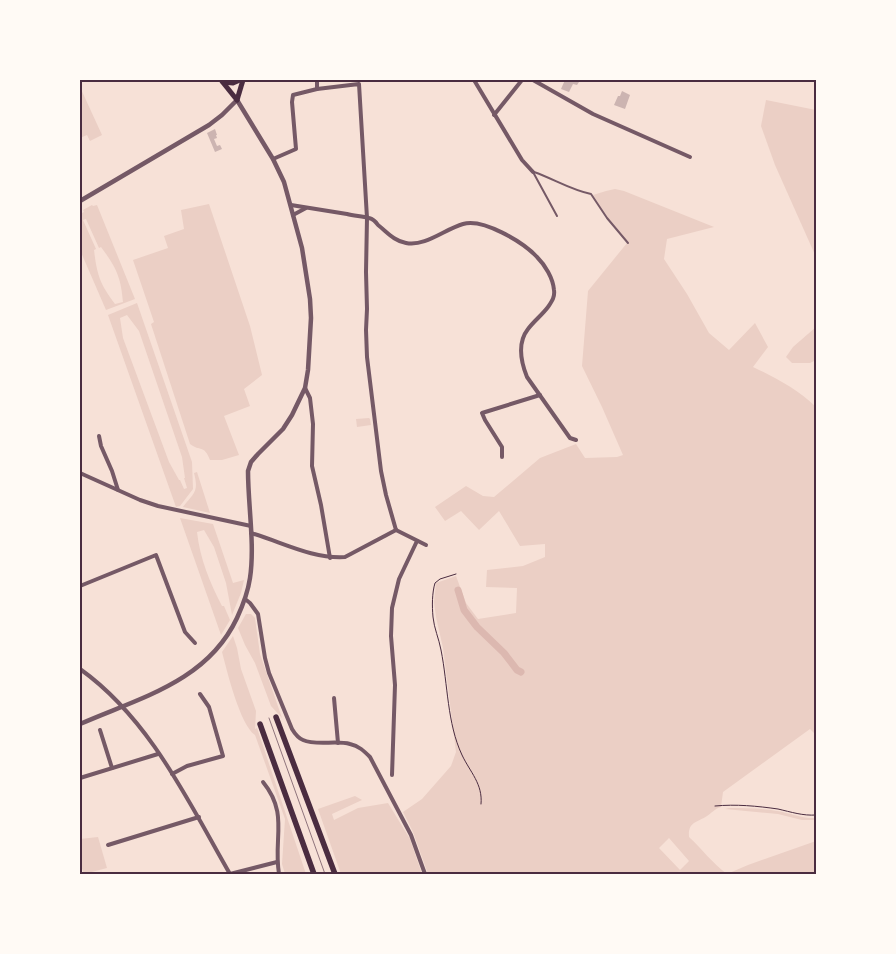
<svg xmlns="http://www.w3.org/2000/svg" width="896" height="954" font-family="'Work Sans',sans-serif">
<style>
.green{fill:#ebcfc5;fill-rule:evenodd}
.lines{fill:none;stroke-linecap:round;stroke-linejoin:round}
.canal{stroke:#dcb8b0;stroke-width:7}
.building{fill:#ccb4b1}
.path{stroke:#4a2c40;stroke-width:1}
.service{stroke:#755966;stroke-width:2}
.minor{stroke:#755966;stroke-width:4}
.tertiary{stroke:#755966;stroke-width:4.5}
.secondary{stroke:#4a2c40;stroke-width:5}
.trunk{stroke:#4a2c40;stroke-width:5.5}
.tram{stroke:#8f747c;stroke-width:1}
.neatline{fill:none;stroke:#4a2c40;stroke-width:2}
</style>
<rect width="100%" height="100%" fill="#f7e1d7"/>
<g class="green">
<polygon points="80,87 102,135 90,141 87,135 80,138"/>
<polygon points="766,100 816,110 816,257 775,165 761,126"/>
<path d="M615 189 624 191 714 227 667 239 664 259 687 294 709 333 729 350 755 323 768 347 753 367C776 378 797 389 816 407V735L810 729 723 792 721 807C714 809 712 813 707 816 696 823 688 822 689 837 702 849 712 863 727 874L748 865 816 841V874H690C685 871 674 871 669 874H428L413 832 403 812 422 799 451 766 456 752 443 648 436 617 434 602 436 583 456 576 466 603 478 619 516 613 517 588 486 587 487 570 523 566 545 557V544L520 546 499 511 479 530 461 511 445 521 435 507 466 486 483 496 494 497 540 458 576 444 585 458 617 457 623 455 602 407 582 366 588 291 627 243 607 217 593 195 606 191ZM669 838 689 861 680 870 659 848Z"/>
<path d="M209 204 250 326 262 375 244 389 250 406 224 416 239 455 222 460H210C204 444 200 452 190 444L151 324 154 322 133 260 168 248 164 236 184 229 181 210Z"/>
<path d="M92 205 93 206 97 205 135 299 106 310 80 250V214L84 212 83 210ZM86 219 99 248 101 247C116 267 121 277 123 302L115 304C100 284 97 275 94 250L96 249 83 220Z"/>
<path d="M137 303 192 462 193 489 180 506 176 507 108 315ZM127 315 139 331 182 457 185 478H184L187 488 184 489 180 480H179L169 462 123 338 120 318Z"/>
<polygon points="816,327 816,360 810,363 792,363 786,357 793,347"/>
<polygon points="369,418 370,419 371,425 357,427 356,419"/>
<path d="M197 472 210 513 183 507C194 493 199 492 194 473Z"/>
<path d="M180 518 213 524 233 583 244 580 241 593 232 615 226 583 214 547 204 530 197 532C200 559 210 583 222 606H224L230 620 221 635Z"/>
<polygon points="246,614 251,614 255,618 260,654 282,718 271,706 255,663 245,645 238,628"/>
<path d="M233 636 237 648 241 669 256 711 255 729 257 728 306 874H285L282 864 285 819 255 735C240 725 227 671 222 652Z"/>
<polygon points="355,796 362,800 332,814 334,820 358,808 388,803 410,839 422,874 341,874 318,809"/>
<path d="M729 808C745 808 761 808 777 811 791 813 802 819 816 818V820H802L778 814 725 809Z"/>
<polygon points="98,837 107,868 84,874 80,863 80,839"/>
</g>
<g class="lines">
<polyline class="canal" points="458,590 464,610 477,627 504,653 517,670 521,672"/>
</g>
<g class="building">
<polygon points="565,80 575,80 579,82 577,85 573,84 569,92 561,89"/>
<polygon points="622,91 630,95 625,109 614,105 618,96 620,96"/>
<polygon points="215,129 217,135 216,135 217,138 214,139 217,146 220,145 222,149 215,152 207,133"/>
</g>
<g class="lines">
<g class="path">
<path d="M456 574 440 579 435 583C432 593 432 606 433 617 434 628 439 639 441 650 448 685 447 723 462 755 470 772 483 784 481 804"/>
<path d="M715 806C736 804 757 806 778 809 791 812 803 816 816 815"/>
</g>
<g class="service">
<polyline points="533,172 557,216"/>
<path d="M534 172C554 179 571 190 591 194L607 218 628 243"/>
</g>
<g class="minor">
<polyline points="474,80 522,160 533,172"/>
<polyline points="533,80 593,114 690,157"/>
<polyline points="317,89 359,84 367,218 366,272 367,309 366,330 367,357 381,471 386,495 396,530"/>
<polyline points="494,115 522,80"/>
<polyline points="273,159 296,149 292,102 293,95 317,89 317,80"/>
<path d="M291 205C309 208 328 211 347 214 354 216 362 216 369 218 373 219 376 222 378 225 387 232 394 241 406 243 425 247 445 229 463 224 483 218 523 242 537 257 545 265 553 278 554 290 555 297 552 301 548 307 542 315 534 321 528 329 517 343 521 362 527 377L570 438 576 440"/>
<polyline points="293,215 306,208"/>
<polyline points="305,388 310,398 313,424 312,466 321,505 330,558"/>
<polyline points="99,436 101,446 112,471 118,490"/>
<polyline points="502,457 502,447 485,420 482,413 540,395"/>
<polyline points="80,473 140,500 158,506 251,526"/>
<polyline points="396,530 426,545"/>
<path d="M251 533C282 542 312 559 345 557L396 530"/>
<polyline points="80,586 156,555 185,632 195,643"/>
<path d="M245 599 250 603 258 614 265 658 269 673 292 729C295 734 298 738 303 740 316 746 336 740 350 744 359 746 364 751 370 757L411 835 425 874"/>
<path d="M80 669C150 719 188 801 230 874"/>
<polyline points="334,698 338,743"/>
<polyline points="100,730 112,768"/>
<polyline points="172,774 187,766 223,756 209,707 200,694"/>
<polyline points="392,775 395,685 391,636 392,608 399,579 417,541"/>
<polyline points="80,778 158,754"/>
<path d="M263 782C289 814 273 838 279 874"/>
<polyline points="108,845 199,817"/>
<polyline points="230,874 277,862"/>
</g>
<path class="tertiary" d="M80 201 209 125 222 115 237 100 273 159 284 182 302 248 310 299 311 318 308 370 305 388 292 415 283 429 258 454 251 462 248 471C248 505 255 545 250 578 248 592 243 605 237 618 207 682 139 698 80 724"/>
<g class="secondary">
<polyline points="221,80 237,100"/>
<polyline points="223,82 233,83 240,80"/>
<polyline points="237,100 243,80"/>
</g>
<g class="trunk">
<polyline points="276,717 335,874"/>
<polyline points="260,724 314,874"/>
</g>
<polyline class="tram" points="269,718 325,874"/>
</g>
<rect width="896" height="954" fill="none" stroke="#fffaf5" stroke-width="162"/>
<rect x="81" y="81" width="734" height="792" class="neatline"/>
</svg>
